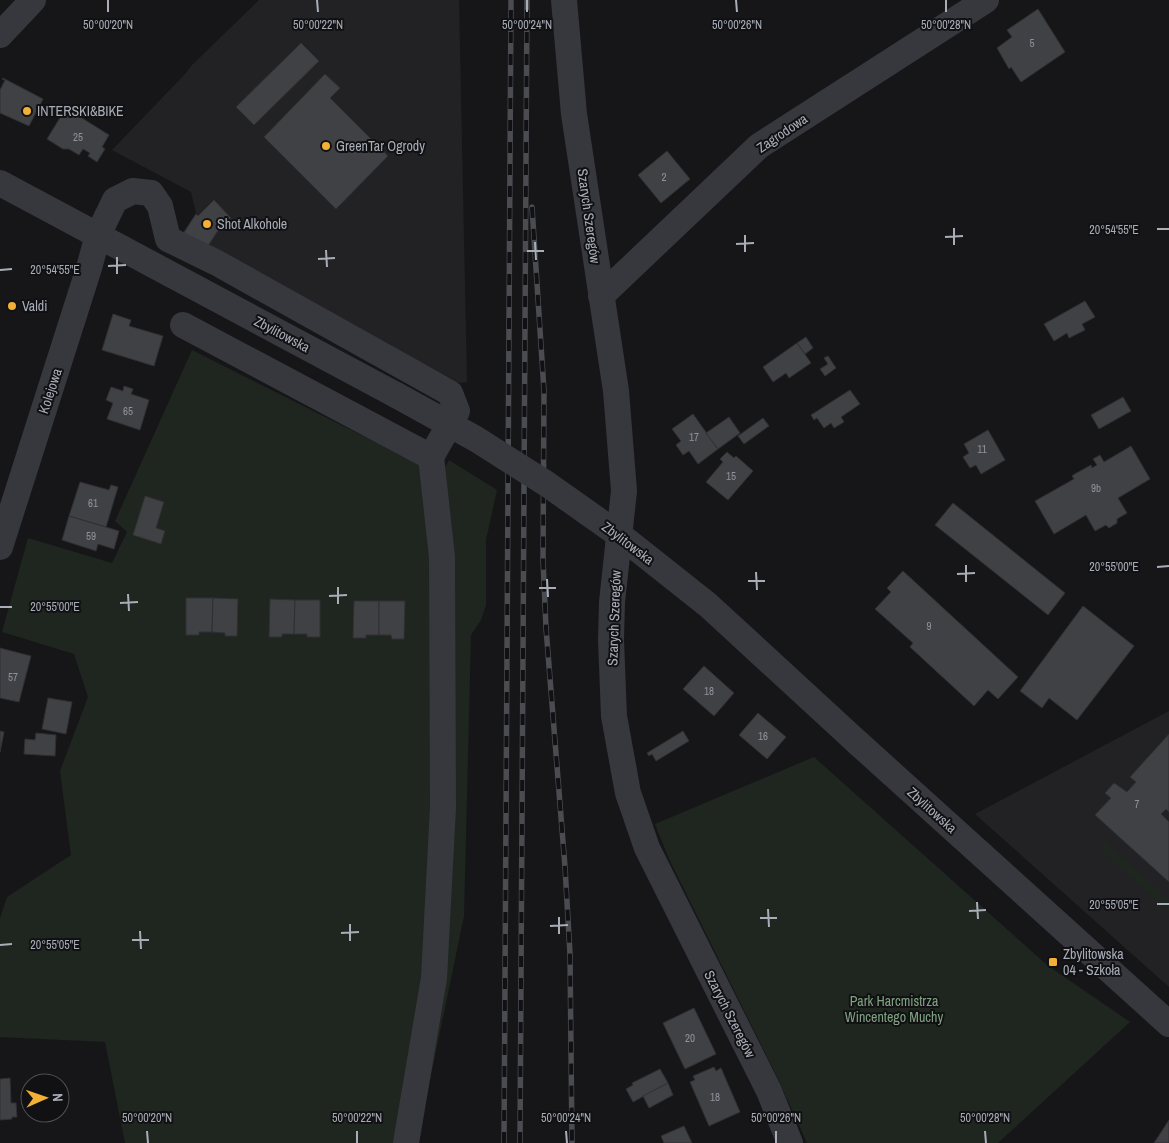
<svg xmlns="http://www.w3.org/2000/svg" width="1169" height="1143" font-family="'Archivo Narrow',sans-serif">
<style>
.built{fill:#222225}
.green{fill:#1e261f}
.building{fill:#404145;stroke:#303034}
.lines{fill:none;stroke-linecap:round;stroke-linejoin:round}
.minor{stroke:#37383d;stroke-width:26}
.rail-casing{stroke:#4a4c52;stroke-width:5.5}
.rail{stroke:#111113;stroke-width:4;stroke-dasharray:11;stroke-linecap:butt}
.minor-bridge{stroke:#37383d;stroke-width:26}
.ticks{fill:none;stroke:#a8adb8;stroke-width:2}
.poi-dot{fill:#f2b134;stroke:#111113;stroke-width:2}
.labels{text-anchor:middle;dominant-baseline:central;stroke-width:4;stroke-linejoin:round;paint-order:stroke}
.number-label{font-size:11px;fill:#8e929b}
.poi-label{font-size:14px;fill:#a8adb8;stroke:#111113;text-anchor:start}
.street-label{font-size:14px;fill:#a8adb8;stroke:#111113}
.park-label{font-size:14px;fill:#7fa381;stroke:#111113}
.ticks-label{font-size:12px;text-anchor:middle;fill:#a8adb8;stroke:#111113;stroke-width:4;stroke-linejoin:round;paint-order:stroke}
</style>
<rect width="100%" height="100%" fill="#161618"/>
<g class="built">
<polygon points="259,0 459,0 467,382 460,383 180,237 196,213 191,192 112,150 186,73 191,66"/>
<polygon points="1169,711 1169,987 975,814"/>
</g>
<g class="green">
<polygon points="192,350 411,460 442,473 449,460 497,490 486,540 486,605 481,620 471,635 464,916 417,1143 125,1143 105,1042 0,1037 0,918 7,897 71,855 60,771 88,697 74,654 2,632 28,538 112,563 127,532 115,521"/>
<polygon points="814,757 1047,965 1130,1022 998,1143 807,1143 778,1079 669,859 655,824"/>
<polygon points="1104,841 1169,900 1169,912 1098,848"/>
</g>
<g class="building">
<polygon points="1038,9 1065,52 1021,82 1011,67 1009,69 997,48 1012,37 1007,30"/>
<polygon points="301,43 319,61 254,125 236,107"/>
<polygon points="325,74 340,88 330,98 388,156 336,209 264,137"/>
<polygon points="3,78 43,99 29,126 0,113 0,90 5,80 2,79"/>
<polygon points="66,108 109,135 102,147 105,149 97,162 88,156 90,153 83,149 79,155 69,149 63,149 47,139"/>
<polygon points="667,151 690,179 661,203 638,175"/>
<polygon points="214,200 231,218 219,229 206,249 183,234 196,214 198,216"/>
<polygon points="1085,301 1095,317 1082,324 1085,330 1069,338 1067,333 1054,341 1044,324"/>
<polygon points="113,314 131,320 129,326 163,336 154,366 102,350"/>
<polygon points="806,337 813,348 805,354 797,343"/>
<polygon points="797,343 811,363 789,378 786,373 773,382 763,367"/>
<polygon points="828,356 836,368 825,376 820,369 828,364 824,358"/>
<polygon points="124,386 133,389 131,394 149,400 140,430 107,419 113,403 106,400 111,387 123,391"/>
<polygon points="850,390 860,404 841,417 844,422 834,428 831,423 824,428 817,418 814,420 811,415"/>
<polygon points="1123,397 1131,411 1099,429 1091,415"/>
<polygon points="693,414 718,449 698,464 689,451 683,455 676,445 681,441 672,429"/>
<polygon points="729,417 740,433 718,449 706,433"/>
<polygon points="763,418 769,426 744,444 738,436"/>
<polygon points="988,430 1005,460 981,474 976,465 970,468 963,457 969,453 964,444"/>
<polygon points="1131,446 1150,479 1118,498 1127,513 1117,519 1117,523 1109,528 1106,525 1095,531 1086,515 1054,534 1035,501 1074,479 1072,476 1073,475 1091,465 1092,468 1097,465 1093,459 1100,455 1104,462"/>
<polygon points="727,452 734,458 736,456 753,471 728,500 706,482 723,462 720,459"/>
<polygon points="80,482 109,490 111,485 118,487 106,527 69,516"/>
<polygon points="145,496 164,502 156,528 165,531 161,544 133,535"/>
<polygon points="953,503 1065,593 1048,615 935,525"/>
<polygon points="69,516 119,531 114,549 98,544 96,551 62,540"/>
<polygon points="903,571 1018,677 998,699 988,690 974,706 910,647 913,643 875,609 891,592 887,588"/>
<polygon points="186,598 213,598 212,632 199,632 199,635 186,635"/>
<polygon points="213,598 238,599 237,636 225,636 225,633 212,632"/>
<polygon points="270,599 295,600 294,634 282,634 282,637 269,637"/>
<polygon points="295,600 320,600 320,637 307,637 307,634 294,634"/>
<polygon points="354,601 379,601 379,635 366,635 366,638 353,638"/>
<polygon points="379,601 405,601 404,639 392,639 391,635 379,635"/>
<polygon points="1083,606 1134,646 1077,720 1049,698 1042,708 1020,691"/>
<polygon points="0,648 31,656 19,702 0,698"/>
<polygon points="704,666 734,693 714,716 683,689"/>
<polygon points="48,698 72,702 66,734 42,729"/>
<polygon points="758,713 786,737 767,759 739,735"/>
<polygon points="0,731 4,732 0,752"/>
<polygon points="683,731 689,741 656,761 652,754 649,756 647,753"/>
<polygon points="36,733 56,735 55,756 24,754 25,739 35,740"/>
<polygon points="1169,734 1169,812 1166,809 1161,814 1169,822 1169,882 1095,815 1111,798 1105,793 1114,783 1127,792 1136,782 1130,777"/>
<polygon points="694,1008 716,1054 685,1069 663,1023"/>
<polygon points="714,1067 716,1071 721,1068 740,1112 709,1126 690,1082 695,1080 693,1076"/>
<polygon points="660,1069 668,1083 633,1102 626,1089 633,1085 632,1083"/>
<polygon points="10,1078 11,1103 16,1103 17,1117 12,1117 12,1119 0,1120 0,1079"/>
<polygon points="668,1083 673,1095 649,1108 643,1096"/>
<polygon points="1169,1120 1169,1143 1154,1143"/>
<polygon points="684,1126 692,1143 664,1143 661,1136"/>
</g>
<g class="lines">
<g class="minor">
<polyline points="564,0 574,114 616,391 624,491 612,602 611,640 614,716 628,793 647,848 769,1091 790,1143"/>
<polyline points="0,35 33,0"/>
<polyline points="0,183 396,395"/>
<polyline points="601,296 759,146 986,0"/>
<polyline points="0,547 89,268 98,235 115,200 133,191 151,193 160,206 168,239 217,263 450,393 457,411 431,457 183,325"/>
<polyline points="858,743 1169,1024"/>
<polyline points="406,1143 434,978 443,807 442,557 431,457"/>
</g>
<g class="rail-casing">
<g id="rail">
<polyline points="532,207 544,391 543,560 546,628 565,867 570,954 572,1143"/>
<polyline points="504,1143 511,0"/>
<polyline points="520,1143 527,0"/>
</g>
</g>
<use href="#rail" class="rail"/>
<polyline class="minor-bridge" points="396,395 476,439 547,484 626,540 708,605 858,743"/>
</g>
<path class="ticks" d="M108 0V12M317 0 318 12M527 0V12M736 0 737 12M946 0V12M954 228V245M1157 229H1169M745 235V252M945 237 963 236M535 242 536 260M736 244 754 243M326 250 327 267M527 251H544M117 257V274M318 259 335 258M108 266 126 265M0 270 12 269M966 565V582M1157 567 1169 566M756 572 757 590M957 574 975 573M547 579 548 597M748 581H765M338 587V604M539 588H556M128 594 129 611M329 596 347 595M120 603 138 602M0 607H12M977 902 978 919M1157 904H1169M768 909 769 927M969 911 986 910M559 917V934M760 918H777M350 924V941M550 926 568 925M140 931 141 949M341 933 359 932M132 940H149M0 945 12 944M147 1131 148 1143M357 1131V1143M566 1131 567 1143M776 1131V1143M985 1131 986 1143"/>
<g class="poi-dot">
<circle cx="27" cy="111" r="5"/>
<circle cx="326" cy="146" r="5"/>
<circle cx="207" cy="224" r="5"/>
<circle cx="12" cy="306" r="5"/>
<rect x="1048" y="957" width="10" height="10" rx="2.5"/>
</g>
<g class="labels">
<g class="number-label">
<text x="1032" y="43">5</text>
<text x="78" y="137">25</text>
<text x="664" y="177">2</text>
<text x="128" y="411">65</text>
<text x="694" y="437">17</text>
<text x="982" y="449">11</text>
<text x="731" y="476">15</text>
<text x="1096" y="488">9b</text>
<text x="93" y="503">61</text>
<text x="91" y="536">59</text>
<text x="929" y="626">9</text>
<text x="13" y="677">57</text>
<text x="709" y="691">18</text>
<text x="763" y="736">16</text>
<text x="1137" y="804">7</text>
<text x="690" y="1038">20</text>
<text x="715" y="1097">18</text>
</g>
<g class="poi-label">
<text x="37" y="111">INTERSKI&amp;BIKE</text>
<text x="336" y="146">GreenTar Ogrody</text>
<text x="217" y="224">Shot Alkohole</text>
<text x="22" y="306">Valdi</text>
<text x="1063" y="954">Zbylitowska<tspan x="1063" dy="16">04 - Szkoła</tspan></text>
</g>
<g class="street-label">
<text transform="translate(782 133) rotate(-34)">Zagrodowa</text>
<text transform="translate(589 216) rotate(82)">Szarych Szeregów</text>
<text transform="translate(282 334) rotate(28)">Zbylitowska</text>
<text transform="translate(50 391) rotate(-72)">Kolejowa</text>
<text transform="translate(628 543) rotate(37)">Zbylitowska</text>
<text transform="translate(614 618) rotate(-88)">Szarych Szeregów</text>
<text transform="translate(932 810) rotate(42)">Zbylitowska</text>
<text transform="translate(730 1014) rotate(63)">Szarych Szeregów</text>
</g>
<g class="park-label">
<text x="894" y="1001">Park Harcmistrza<tspan x="894" dy="16">Wincentego Muchy</tspan></text>
</g>
</g>
<g class="ticks-label">
<text x="108" y="29">50°00'20"N</text>
<text x="318" y="29">50°00'22"N</text>
<text x="527" y="29">50°00'24"N</text>
<text x="737" y="29">50°00'26"N</text>
<text x="946" y="29">50°00'28"N</text>
<text x="1114" y="234">20°54'55"E</text>
<text x="55" y="274">20°54'55"E</text>
<text x="1114" y="571">20°55'00"E</text>
<text x="55" y="611">20°55'00"E</text>
<text x="1114" y="909">20°55'05"E</text>
<text x="55" y="949">20°55'05"E</text>
<text x="147" y="1122">50°00'20"N</text>
<text x="357" y="1122">50°00'22"N</text>
<text x="566" y="1122">50°00'24"N</text>
<text x="776" y="1122">50°00'26"N</text>
<text x="985" y="1122">50°00'28"N</text>
</g>
<g transform="translate(45 1098) rotate(88)"><circle r="24" fill="#111113" stroke="#4d4f55"/>
<path d="M0-4L9 19L0 12L-9 19Z" fill="#f2b134"/>
<text y="-8" font-size="14" font-weight="bold" text-anchor="middle" fill="#a8adb8">N</text>
</g>
</svg>
